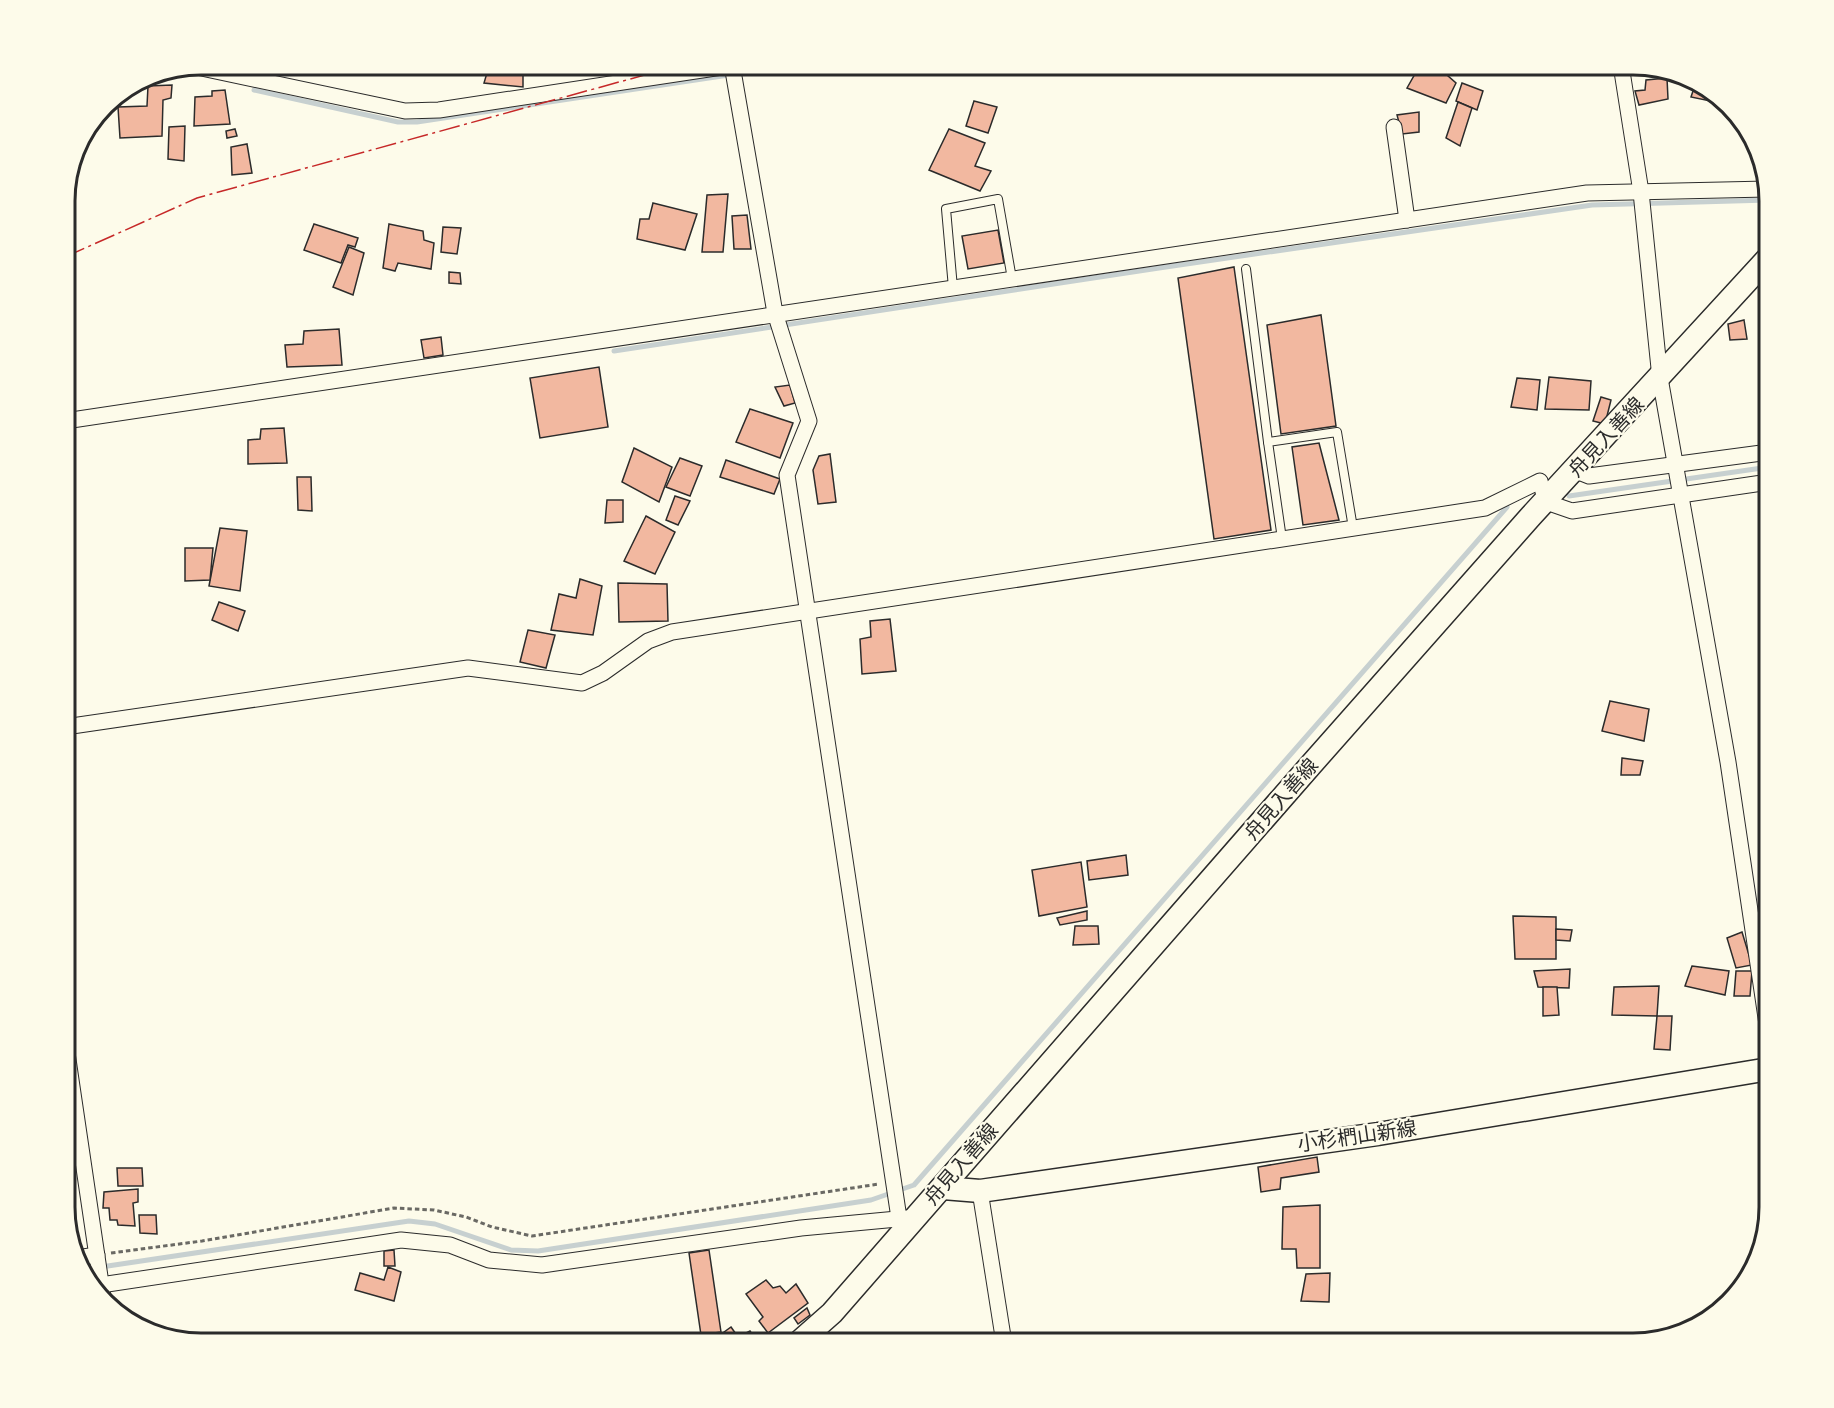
<svg xmlns="http://www.w3.org/2000/svg" width="1834" height="1408" font-family="Raleway,'Noto Sans JP',sans-serif">
<style>
.lines{fill:none;stroke-linecap:round;stroke-linejoin:round}
.stream{stroke:#c7d0d0;stroke-width:5}
.building{fill:#f2b8a0;stroke:#2b2b2b;stroke-width:1.5}
.service-casing{stroke:#2b2b2b;stroke-width:10}
.minor-casing{stroke:#2b2b2b;stroke-width:17}
.secondary-casing{stroke:#2b2b2b;stroke-width:25}
.path{stroke:#6a6964;stroke-width:3;stroke-dasharray:4.5 3;stroke-linecap:butt}
.service{stroke:#fdfbea;stroke-width:8}
.minor{stroke:#fdfbea;stroke-width:15}
.secondary{stroke:#fdfbea;stroke-width:22}
.power{stroke:#c62828;stroke-width:1.5;stroke-dasharray:21 4.5 3 4.5;stroke-linecap:butt}
.labels{text-anchor:middle;dominant-baseline:central;stroke-width:4.5;stroke-linejoin:round;paint-order:stroke}
.street-label{font-size:20px;fill:#2b2b2b;stroke:#fdfbea}
.rim{fill:none;stroke:#2b2b2b;stroke-width:3}
</style>
<rect width="100%" height="100%" fill="#fdfbea"/>
<g class="lines">
<g class="stream">
<polyline points="254,90 398,122 417,122 795,65"/>
<polyline points="614,351 1159,268 1592,205 1769,200"/>
<polyline points="1569,496 1769,467"/>
<polyline points="81,1270 409,1221 435,1224 511,1250 538,1251 871,1200 914,1185 1507,507"/>
</g>
</g>
<g class="building">
<polygon points="498,65 523,65 523,69 498,67"/>
<polygon points="1428,65 1441,65 1450,68 1447,75 1456,83 1446,103 1407,88 1419,67 1426,69"/>
<polygon points="489,66 523,72 523,87 484,83"/>
<polygon points="1667,78 1668,99 1639,105 1635,91 1645,90 1646,80"/>
<polygon points="1462,83 1483,91 1477,110 1456,101"/>
<polygon points="172,85 171,98 163,100 162,136 120,138 118,107 147,106 148,86"/>
<polygon points="1695,85 1713,92 1710,101 1691,97"/>
<polygon points="225,90 230,124 194,126 195,97 212,96 212,91"/>
<polygon points="974,101 997,107 988,133 966,126"/>
<polygon points="1458,102 1472,108 1460,146 1446,138"/>
<polygon points="1419,112 1419,132 1402,134 1397,115"/>
<polygon points="185,126 184,161 168,159 169,127"/>
<polygon points="235,129 237,136 227,138 226,131"/>
<polygon points="949,129 985,143 975,166 991,171 980,191 929,170"/>
<polygon points="247,144 252,173 232,175 231,147"/>
<polygon points="728,194 723,252 702,252 707,195"/>
<polygon points="653,203 697,214 685,250 637,239 640,219 649,219"/>
<polygon points="747,215 751,249 734,249 732,216"/>
<polygon points="314,224 358,238 355,247 348,245 341,263 304,250"/>
<polygon points="389,224 423,231 424,240 434,243 431,269 398,263 395,271 383,268"/>
<polygon points="443,227 461,228 457,254 441,252"/>
<polygon points="998,230 1004,263 968,269 962,236"/>
<polygon points="349,247 364,253 353,295 333,287"/>
<polygon points="1234,267 1271,530 1214,539 1178,278"/>
<polygon points="449,272 460,273 461,284 449,283"/>
<polygon points="1321,315 1336,426 1281,434 1267,325"/>
<polygon points="1744,320 1747,339 1730,340 1728,324"/>
<polygon points="339,329 342,365 287,367 285,345 303,344 304,331"/>
<polygon points="441,337 443,355 424,358 421,340"/>
<polygon points="599,367 608,427 540,438 530,378"/>
<polygon points="1549,377 1591,381 1589,410 1545,409"/>
<polygon points="1517,378 1540,380 1537,410 1511,407"/>
<polygon points="790,385 795,403 784,406 775,387"/>
<polygon points="1601,397 1611,400 1605,424 1593,421"/>
<polygon points="750,409 793,423 780,458 736,442"/>
<polygon points="284,428 287,463 248,464 248,440 260,439 261,429"/>
<polygon points="1319,443 1339,520 1303,525 1292,447"/>
<polygon points="634,448 672,467 659,502 622,482"/>
<polygon points="830,454 836,502 818,504 813,470 819,456"/>
<polygon points="680,458 702,466 690,496 666,487"/>
<polygon points="726,460 780,479 774,494 720,477"/>
<polygon points="297,477 311,477 312,511 298,510"/>
<polygon points="675,496 690,501 678,525 666,520"/>
<polygon points="607,500 623,500 623,522 605,523"/>
<polygon points="646,516 675,532 655,574 624,561"/>
<polygon points="220,528 247,531 240,591 209,586"/>
<polygon points="185,548 213,548 210,580 185,581"/>
<polygon points="580,579 602,586 593,635 551,630 559,594 576,598"/>
<polygon points="618,583 667,584 668,621 619,622"/>
<polygon points="219,602 245,611 238,631 212,620"/>
<polygon points="890,619 896,671 862,674 860,639 871,637 870,621"/>
<polygon points="528,630 555,635 546,668 520,662"/>
<polygon points="1610,701 1649,709 1644,741 1602,731"/>
<polygon points="1622,758 1643,761 1640,775 1621,775"/>
<polygon points="1126,855 1128,875 1089,880 1087,861"/>
<polygon points="1081,862 1087,907 1039,916 1032,870"/>
<polygon points="1087,911 1087,920 1060,925 1057,918"/>
<polygon points="1513,916 1556,917 1556,959 1515,959"/>
<polygon points="1075,926 1098,926 1099,944 1073,945"/>
<polygon points="1556,929 1572,930 1570,941 1556,940"/>
<polygon points="1742,932 1752,965 1736,968 1727,938"/>
<polygon points="1692,966 1729,971 1725,995 1685,986"/>
<polygon points="1570,969 1569,988 1538,987 1534,971"/>
<polygon points="1736,971 1752,971 1750,996 1734,996"/>
<polygon points="1659,986 1657,1016 1612,1015 1614,987"/>
<polygon points="1543,987 1557,987 1559,1015 1543,1016"/>
<polygon points="1657,1016 1672,1016 1670,1050 1654,1049"/>
<polygon points="1317,1157 1319,1172 1281,1178 1280,1189 1261,1192 1258,1167"/>
<polygon points="117,1168 142,1168 143,1186 118,1186"/>
<polygon points="138,1189 138,1202 133,1203 135,1226 118,1225 117,1220 110,1220 109,1208 103,1208 104,1192"/>
<polygon points="1320,1205 1320,1268 1297,1268 1296,1249 1282,1249 1283,1207"/>
<polygon points="139,1215 156,1215 157,1234 140,1233"/>
<polygon points="394,1250 395,1266 384,1266 384,1251"/>
<polygon points="709,1250 721,1332 701,1335 689,1253"/>
<polygon points="388,1267 401,1272 394,1301 355,1290 360,1273 384,1280"/>
<polygon points="1330,1273 1329,1302 1301,1301 1306,1274"/>
<polygon points="766,1280 773,1288 780,1286 786,1293 796,1284 808,1303 768,1333 759,1321 763,1317 746,1294"/>
<polygon points="807,1308 810,1315 798,1324 794,1318"/>
<polygon points="731,1327 738,1337 750,1331 758,1343 709,1343"/>
</g>
<g class="lines">
<g class="service-casing">
<g id="service">
<polyline points="1246,269 1268,442"/>
<polyline points="953,288 946,209 998,199 1012,279"/>
<polyline points="1282,539 1268,442 1337,432 1353,528"/>
</g>
</g>
<g class="minor-casing">
<g id="minor">
<polyline points="732,65 775,313 809,421 787,475 899,1218"/>
<polyline points="1621,65 1641,192 1660,378 1728,762 1769,1038"/>
<polyline points="192,66 405,111 439,110 735,65"/>
<polyline points="1394,127 1407,220"/>
<polyline points="65,421 1587,193 1767,189"/>
<polyline points="1574,470 1589,476 1769,452"/>
<polyline points="65,727 468,668 582,683 603,673 648,641 672,632 1485,508 1540,481 1546,502 1572,511 1769,482"/>
<polyline points="65,1039 103,1297"/>
<polyline points="980,1191 1004,1343"/>
<polyline points="76,1258 97,1255"/>
<polyline points="94,1286 401,1240 450,1245 489,1260 542,1265 801,1228 908,1218"/>
</g>
</g>
<g class="secondary-casing">
<g id="secondary">
<polyline points="943,1188 980,1191 1378,1134 1769,1069"/>
<polyline points="798,1343 832,1313 1309,767 1531,516 1769,257"/>
</g>
</g>
<polyline class="path" points="111,1253 202,1241 394,1208 434,1210 466,1217 492,1227 532,1236 879,1184"/>
<use href="#service" class="service"/>
<use href="#minor" class="minor"/>
<use href="#secondary" class="secondary"/>
<polyline class="power" points="65,257 197,198 681,65"/>
</g>
<g class="labels">
<g class="street-label">
<text transform="translate(1606 437) rotate(-47)">舟見入善線</text>
<text transform="translate(1281 799) rotate(-49)">舟見入善線</text>
<text transform="translate(1357 1136) rotate(-8)">小杉椚山新線</text>
<text transform="translate(961 1164) rotate(-49)">舟見入善線</text>
</g>
</g>
<path d="M0 0H1834V1408H0ZM201 75H1633A126 126 0 0 1 1759 201V1207A126 126 0 0 1 1633 1333H201A126 126 0 0 1 75 1207V201A126 126 0 0 1 201 75Z" fill="#fdfbea" fill-rule="evenodd"/>
<path class="rim" d="M201 75H1633A126 126 0 0 1 1759 201V1207A126 126 0 0 1 1633 1333H201A126 126 0 0 1 75 1207V201A126 126 0 0 1 201 75Z"/>
</svg>
